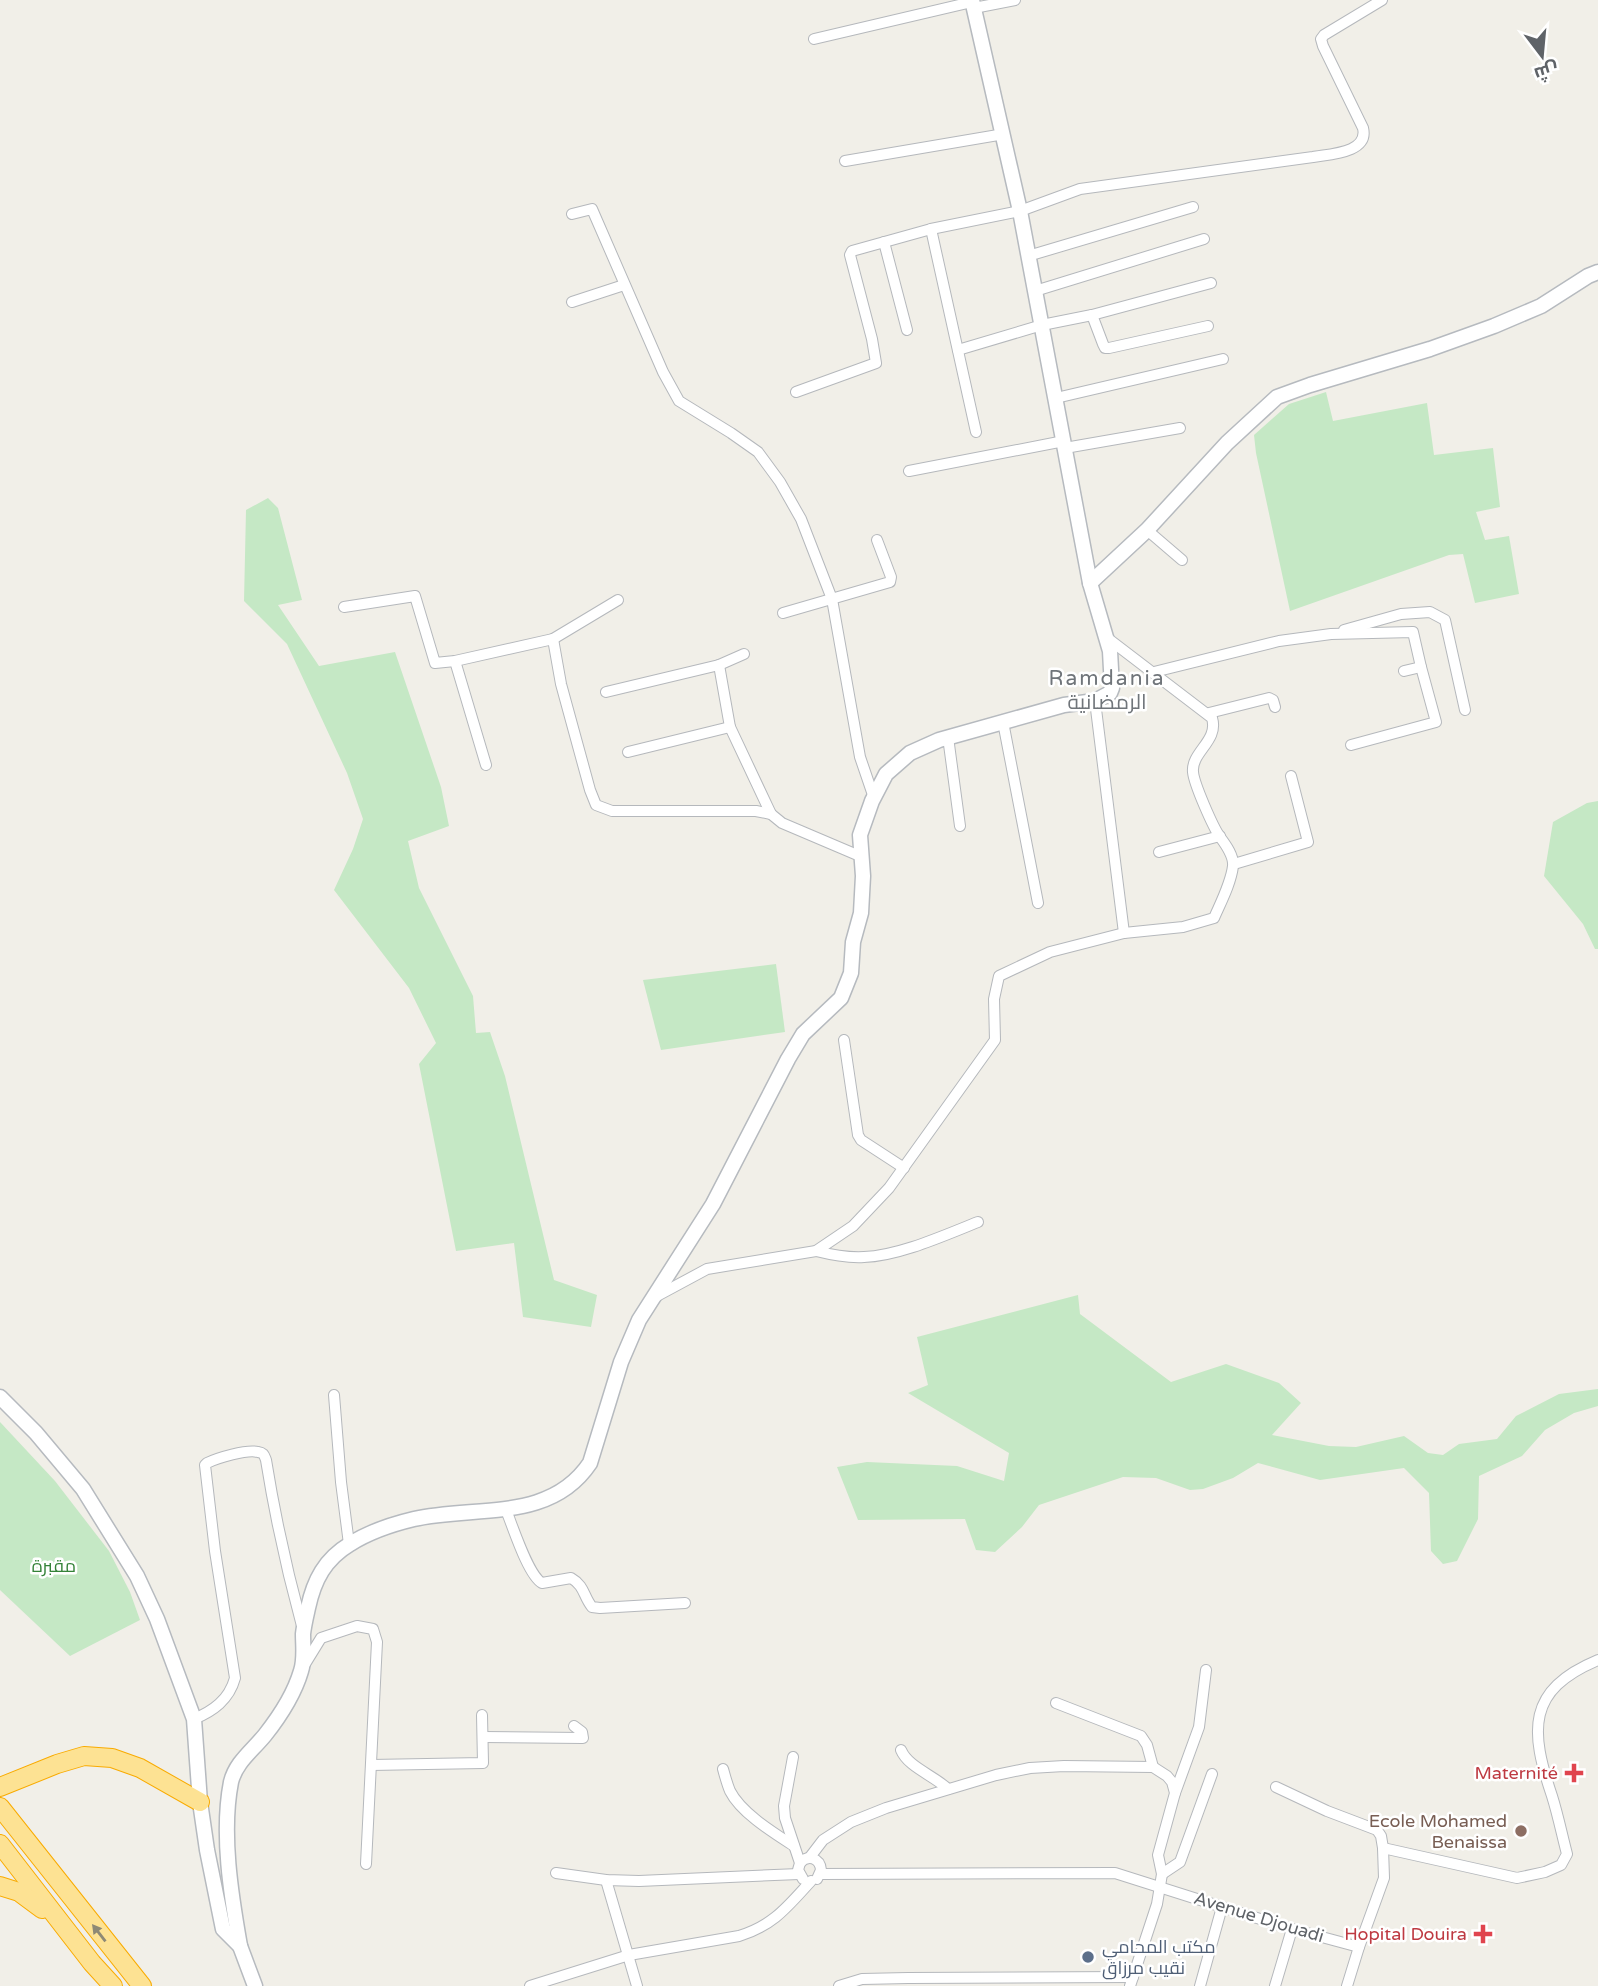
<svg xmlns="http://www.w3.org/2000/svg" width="1598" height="1986" font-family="'Varela Round',Cairo,sans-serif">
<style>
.green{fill:#c5e8c5}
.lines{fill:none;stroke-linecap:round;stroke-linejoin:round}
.street-casing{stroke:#b5b8bc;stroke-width:12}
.secondary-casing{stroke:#b6babf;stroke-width:17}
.highway-casing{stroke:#f9ab00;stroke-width:20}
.street{stroke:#fff;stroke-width:10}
.secondary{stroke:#fff;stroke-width:14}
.highway{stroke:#fde293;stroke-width:18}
.oneway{fill:#8e8975}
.health-dot{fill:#e0444e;stroke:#fff;stroke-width:2.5}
.education-dot{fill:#8d6e63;stroke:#fff;stroke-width:2.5}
.service-dot{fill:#5c6f8a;stroke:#fff;stroke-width:2.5}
.labels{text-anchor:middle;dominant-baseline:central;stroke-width:5;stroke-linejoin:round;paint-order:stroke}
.park-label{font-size:18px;fill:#348238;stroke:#fff}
.health-label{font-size:18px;fill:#be3a42;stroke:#fff;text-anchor:end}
.education-label{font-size:18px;fill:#785e54;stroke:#fff;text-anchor:end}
.street-label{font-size:18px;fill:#5f6368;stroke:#fff}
.service-label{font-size:18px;fill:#4e5e75;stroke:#fff;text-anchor:start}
.quarter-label{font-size:21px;letter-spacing:2px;fill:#70757a;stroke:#fff}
</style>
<rect width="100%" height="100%" fill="#f1efe8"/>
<g class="green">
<polygon points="1326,392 1333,421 1427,403 1434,455 1493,448 1500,507 1476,512 1485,540 1509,536 1519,594 1475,603 1463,554 1449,555 1290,611 1256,453 1254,435 1289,404"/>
<polygon points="268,498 278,508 302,600 278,605 319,666 395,652 441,787 449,826 408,841 419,888 473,996 476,1033 490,1032 505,1076 554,1280 597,1295 591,1327 523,1317 514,1243 456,1251 419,1064 436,1043 409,988 334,890 353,849 363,819 347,773 287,644 244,601 246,510"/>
<polygon points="1598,801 1598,949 1595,949 1583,924 1544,876 1553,822 1587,803"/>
<polygon points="776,964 785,1032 661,1050 643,980"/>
<polygon points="1078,1295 1080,1314 1171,1382 1226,1364 1279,1383 1301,1403 1272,1435 1329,1446 1356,1447 1404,1436 1428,1453 1443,1455 1459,1444 1497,1439 1516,1416 1559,1394 1598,1389 1598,1406 1574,1413 1545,1430 1522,1456 1479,1476 1478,1519 1457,1561 1443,1564 1431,1551 1429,1493 1404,1468 1320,1480 1258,1463 1233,1478 1203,1489 1190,1490 1156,1478 1123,1477 1039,1505 1022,1527 995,1552 976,1550 965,1519 858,1520 837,1467 867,1462 957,1466 1004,1481 1009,1453 908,1393 928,1385 917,1337"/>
<polygon points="0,1422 55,1481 109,1551 130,1592 140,1620 70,1656 0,1590"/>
</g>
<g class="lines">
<g class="street-casing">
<g id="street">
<polyline points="974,8 1015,0"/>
<polyline points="814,39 972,2"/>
<polyline points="845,161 1004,134"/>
<polyline points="572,214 592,209 663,372 679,401 731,433 758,452 780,482 801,519 832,599 860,757 874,798"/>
<polyline points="931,229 976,432"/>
<polyline points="884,242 907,330"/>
<polyline points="1028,256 1193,207"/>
<polyline points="1035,291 1204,239"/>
<polyline points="572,302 624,285"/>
<polyline points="1092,315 1103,344 1105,348 1109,348 1208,326"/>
<polyline points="958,350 1042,325 1092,315 1211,283"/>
<path d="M796 392 876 363 872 339 850 255 852 251 931 229 1020 211 1080 189 1313 157C1330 154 1369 153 1363 128L1323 46 1321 39 1324 35 1382 0"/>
<polyline points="1056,398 1223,359"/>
<polyline points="1065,448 1180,428"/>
<polyline points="909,471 1064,441"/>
<polyline points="1147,530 1182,560"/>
<polyline points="344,607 415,596 435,663 455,661 553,639 561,684 590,790 596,805 612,811 756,811 771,814 782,823 862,857"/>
<polyline points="783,613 890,582 891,577 877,540"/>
<polyline points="1344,630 1401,614 1430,612 1445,620 1465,710"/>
<polyline points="553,639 618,600"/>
<polyline points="455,661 486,765"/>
<polyline points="719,665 744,654"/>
<polyline points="1154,672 1279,641 1331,634 1413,632 1421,667 1404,671"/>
<polyline points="606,692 719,665 730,727 771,814"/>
<polyline points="1095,701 1124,933"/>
<polyline points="1209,713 1269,698 1273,700 1275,707"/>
<polyline points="1003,722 1038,903"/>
<polyline points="948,737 960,826"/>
<polyline points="1351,745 1436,722 1421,667"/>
<polyline points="628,752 730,727"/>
<polyline points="1159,852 1220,836"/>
<polyline points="1234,864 1308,842 1291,776"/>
<polyline points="844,1040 858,1135 861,1140 904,1168"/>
<path d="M816 1251C832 1255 847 1258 864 1257 899 1256 945 1235 978 1222"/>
<path d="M655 1297 707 1269 816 1251 853 1226 889 1188 995 1040 994 999 999 976 1050 952 1124 933 1183 927 1214 918C1221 902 1231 883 1233 866 1234 856 1226 845 1220 837 1213 827 1194 784 1193 772 1191 752 1219 741 1212 718L1106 637"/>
<polyline points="334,1395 341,1482 349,1544"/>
<path d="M506 1510C513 1527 528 1575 542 1583L571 1578C585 1586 583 1596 592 1607L600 1608 685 1603"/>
<polyline points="305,1664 321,1638 357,1626 373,1629 377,1642 366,1864"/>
<polyline points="1056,1703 1141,1736 1147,1745 1153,1767"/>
<path d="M194 1719C213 1711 229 1700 235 1678L215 1551 205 1465 207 1463C217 1458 247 1449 258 1452 264 1453 264 1455 266 1460 275 1516 287 1571 302 1626"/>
<polyline points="483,1737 583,1738 582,1732 574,1726"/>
<path d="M901 1750C908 1767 933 1775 948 1789"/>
<polyline points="793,1757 784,1806 785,1818 800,1863 798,1870 803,1879"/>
<polyline points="371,1765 483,1763 482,1715"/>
<path d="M723 1769C725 1776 727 1784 730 1791 741 1813 774 1833 794 1846"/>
<polyline points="1276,1787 1327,1811 1377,1830 1381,1836 1383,1848 1384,1878 1359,1947 1347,1986"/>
<polyline points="1175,1793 1199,1727 1206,1670"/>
<path d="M1383 1848 1517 1878 1545 1872 1561 1865 1567 1854C1562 1835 1558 1815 1552 1796 1530 1731 1526 1690 1598 1660"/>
<polyline points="810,1857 823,1840 851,1822 886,1808 996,1775 1030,1768 1064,1766 1153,1767 1167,1776 1172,1782 1175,1793 1158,1855 1162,1874 1157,1904 1130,1986"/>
<path d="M800 1863C808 1854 820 1858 821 1870L817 1879"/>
<polyline points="556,1873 606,1880 639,1881 799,1874"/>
<polyline points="821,1874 1115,1873 1292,1929 1359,1947"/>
<polyline points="1162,1874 1180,1862 1212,1774"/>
<polyline points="606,1880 637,1986"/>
<path d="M530 1986 629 1955 739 1936C774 1925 787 1907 811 1881"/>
<polyline points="839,1986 862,1979 908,1978 1133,1977"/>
<polyline points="1200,1986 1222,1907"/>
<polyline points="1275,1986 1292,1929"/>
</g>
</g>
<g class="secondary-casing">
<g id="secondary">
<polyline points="1090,583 1147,530 1227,443 1277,397 1310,385 1430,349 1494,326 1541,306 1588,276 1598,272"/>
<polyline points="0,1397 36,1433 83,1489 137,1576 157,1619 194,1719 200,1802 207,1850 223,1929 240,1946 255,1986"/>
<path d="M240 1946C231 1895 221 1833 231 1782 236 1762 252 1751 265 1735 280 1716 294 1695 301 1671 305 1659 303 1646 303 1634 304 1625 306 1617 308 1608 314 1580 325 1559 350 1544 369 1532 393 1524 414 1519 475 1505 550 1523 590 1463L621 1362 639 1320 713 1204 788 1059 803 1034 841 998 851 973 853 942 861 913 863 876 860 835 872 801 886 774 910 753 939 740 1064 705 1095 701 1110 693 1112 688 1110 651 1090 583 1020 211 972 0"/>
</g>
</g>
<g class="highway-casing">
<g id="highway">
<polyline points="0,1787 57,1764 84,1756 112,1758 140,1768 200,1802"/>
<polyline points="0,1807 142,1986"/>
<polyline points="0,1844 92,1963 113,1986"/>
<polyline points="0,1886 19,1892 42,1909"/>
</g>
</g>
<use href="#street" class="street"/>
<use href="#secondary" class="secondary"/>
<use href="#highway" class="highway"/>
</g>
<defs><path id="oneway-solid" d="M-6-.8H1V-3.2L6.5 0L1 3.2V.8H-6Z" transform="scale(1.75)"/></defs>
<use class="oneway" href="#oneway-solid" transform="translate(99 1933) rotate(-128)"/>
<g class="health-dot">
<path d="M1570.5 1762.5h7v7h7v7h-7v7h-7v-7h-7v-7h7z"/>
<path d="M1479.5 1923.5h7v7h7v7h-7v7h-7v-7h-7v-7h7z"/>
</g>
<circle class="education-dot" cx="1521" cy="1831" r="7"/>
<circle class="service-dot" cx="1088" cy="1957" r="7"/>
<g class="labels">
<g class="park-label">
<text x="54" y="1566">مقبرة</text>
</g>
<g class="health-label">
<text x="1558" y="1773">Maternité</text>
<text x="1467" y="1934">Hopital Douira</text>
</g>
<g class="education-label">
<text x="1507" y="1821">Ecole Mohamed<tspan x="1507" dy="21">Benaissa</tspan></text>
</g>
<g class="street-label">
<text transform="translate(1259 1917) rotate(17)">Avenue Djouadi</text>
</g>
<g class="service-label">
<text x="1102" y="1947">مكتب المحامي<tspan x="1102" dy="21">نقيب مرزاق</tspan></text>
</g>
<g class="quarter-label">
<text x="1107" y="678">Ramdania<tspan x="1107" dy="24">الرمضانية</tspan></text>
</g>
</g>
<g transform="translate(1542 56) rotate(164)" stroke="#ffffff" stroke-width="5" paint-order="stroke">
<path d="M0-5L12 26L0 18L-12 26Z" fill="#5f6368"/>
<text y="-10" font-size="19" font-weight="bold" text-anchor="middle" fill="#5f6368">ش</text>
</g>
</svg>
